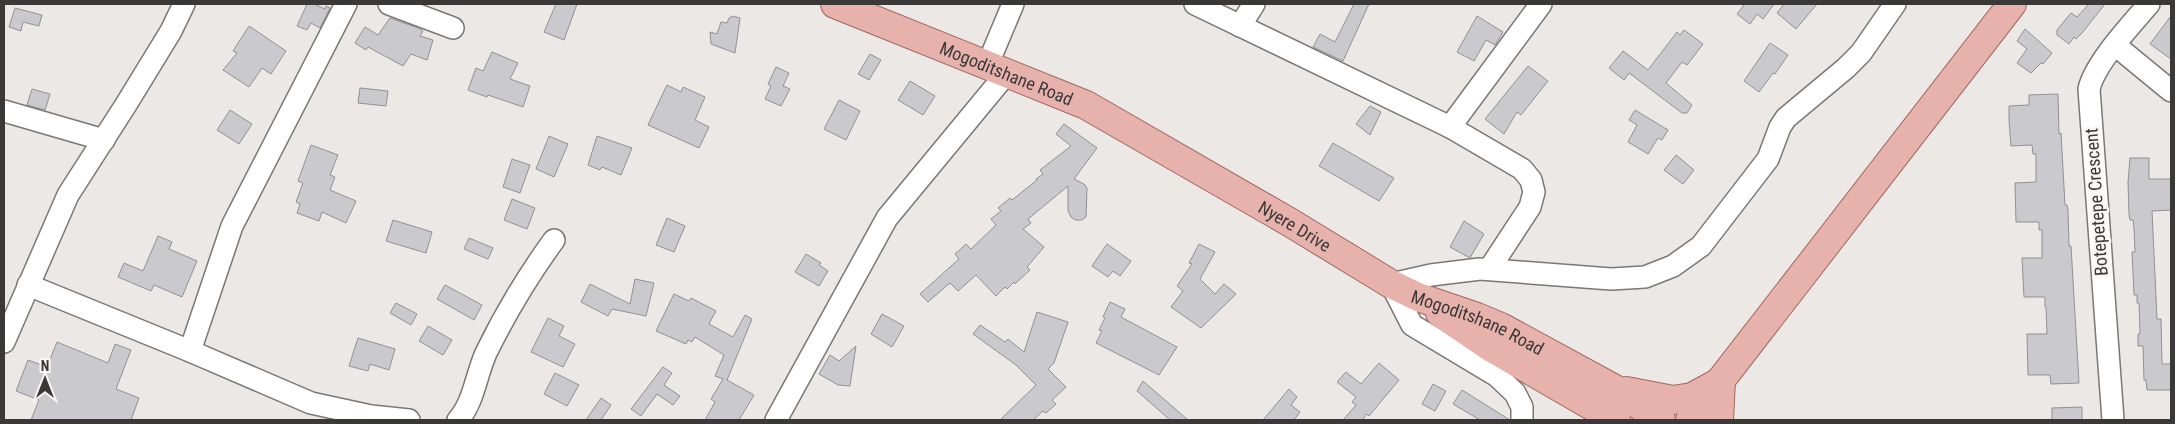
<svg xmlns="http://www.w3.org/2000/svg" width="2175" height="424" font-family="'Roboto Condensed',sans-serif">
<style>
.building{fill:#cac9cd;stroke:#919094}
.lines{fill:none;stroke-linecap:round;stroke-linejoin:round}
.minor-casing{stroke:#7b7775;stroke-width:24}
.major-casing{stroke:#a06660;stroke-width:30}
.minor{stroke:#fff;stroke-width:21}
.major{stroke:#e7b2ac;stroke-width:28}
.labels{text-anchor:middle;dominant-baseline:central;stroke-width:5;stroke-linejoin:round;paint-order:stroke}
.street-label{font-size:18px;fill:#3b3938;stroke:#faf6f3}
</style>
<rect width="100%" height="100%" fill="#ece8e5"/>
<g class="building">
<polygon points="307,4 314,4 325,9 326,6 330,8 320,28 311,23 307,30 297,26"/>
<polygon points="556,4 577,4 564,40 544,32"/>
<polygon points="1354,4 1369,4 1343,61 1313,47 1320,34 1335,42"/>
<polygon points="1742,4 1774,4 1763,19 1757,14 1750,24 1737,14 1744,5"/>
<polygon points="1784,4 1817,4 1796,29 1777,13"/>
<polygon points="2089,4 2105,4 2082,33 2076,39 2074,37 2069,44 2057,35 2057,30 2071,13 2077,17"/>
<polygon points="15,8 42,15 39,26 23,22 21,31 9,27"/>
<polygon points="733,16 740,18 735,53 711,44 710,32 717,34 721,22 727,23 729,18"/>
<polygon points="1477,16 1503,32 1495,45 1486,40 1474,61 1457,52"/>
<polygon points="2171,16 2171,59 2150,44"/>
<polygon points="390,18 418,28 423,31 420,36 433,40 427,60 411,54 403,66 368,47 366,50 355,43 365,27 378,35"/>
<polygon points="249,26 286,51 271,74 262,68 249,87 223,70 237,53 233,51"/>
<polygon points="2025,29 2052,53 2043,64 2041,63 2031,73 2017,63 2027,49 2017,41"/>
<polygon points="1684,30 1703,44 1687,65 1682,62 1666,83 1692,105 1687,113 1682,113 1629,73 1624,80 1609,68 1623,51 1648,70 1677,32 1680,35"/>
<polygon points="1770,43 1788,55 1775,74 1773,73 1759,92 1744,81"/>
<polygon points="492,52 518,63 510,79 530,86 523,107 488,95 487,97 468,90 476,68 483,71"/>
<polygon points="870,54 881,60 869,80 858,74"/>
<polygon points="1528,66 1548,81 1521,115 1517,112 1504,134 1485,119"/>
<polygon points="776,67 789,73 783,86 790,89 781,106 765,99 771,86 768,84"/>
<polygon points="910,81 935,96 923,115 898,100"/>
<polygon points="667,85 681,92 683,87 705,97 695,120 709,127 699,148 648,125"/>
<polygon points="360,88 388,91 386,106 358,103"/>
<polygon points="32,89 50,94 45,110 27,105"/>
<polygon points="2058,94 2059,134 2061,133 2065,205 2067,205 2068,210 2069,246 2071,246 2079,383 2051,384 2050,375 2028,375 2027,334 2047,334 2046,307 2045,307 2045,297 2024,297 2022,258 2042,258 2042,230 2039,230 2039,222 2016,222 2015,183 2036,182 2036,154 2033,154 2032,145 2011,146 2009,121 2009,106 2029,105 2029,95"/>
<polygon points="839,100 860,111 846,140 824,129"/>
<polygon points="1370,106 1381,112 1370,135 1356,124"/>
<polygon points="230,110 252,124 239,144 217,130"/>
<polygon points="1635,110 1668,130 1662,140 1658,138 1648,154 1628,142 1637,125 1629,120"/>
<polygon points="1064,124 1097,148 1074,179 1084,184 1087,188 1086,217 1082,220 1075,220 1071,217 1068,211 1068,186 1028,219 1031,223 1023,229 1044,247 1027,267 1030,270 1015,284 1014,282 1007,289 1005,287 996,296 976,275 958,291 950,283 928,302 920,294 959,259 955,254 966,244 971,249 996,225 991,219 1001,211 998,208 1010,198 1012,200 1037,180 1036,179 1043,174 1040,170 1071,146 1056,134"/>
<polygon points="549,136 568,144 554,177 536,169"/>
<polygon points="597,136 632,148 621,175 602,167 600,170 588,165"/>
<polygon points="1333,143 1394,178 1379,201 1319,166"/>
<polygon points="311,145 338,155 330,175 335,177 330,190 356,201 346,223 322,212 319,221 297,213 300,204 296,202 303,183 298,181"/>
<polygon points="1676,155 1694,170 1683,184 1664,170"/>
<polygon points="2130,158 2149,158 2149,179 2171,179 2171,210 2152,211 2157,319 2161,319 2162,364 2171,364 2171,390 2147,390 2146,380 2144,380 2143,346 2138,346 2138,334 2140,334 2139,303 2137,303 2137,295 2134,295 2132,252 2135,252 2134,228 2133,220 2130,220 2129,214 2128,182"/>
<polygon points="512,159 530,165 520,193 503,187"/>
<polygon points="512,199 535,208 527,229 504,220"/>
<polygon points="667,218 685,226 674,252 656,245"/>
<polygon points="393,220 432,232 426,253 386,241"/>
<polygon points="1464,221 1484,234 1470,258 1450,247"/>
<polygon points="158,236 172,242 169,249 197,261 182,297 154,285 151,291 118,277 124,263 143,271"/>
<polygon points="469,238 493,248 488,259 464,249"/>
<polygon points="1107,244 1131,261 1120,276 1113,271 1108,277 1092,266"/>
<polygon points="1199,244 1215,252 1200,279 1215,294 1224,284 1236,294 1201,328 1171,307 1183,291 1177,286 1192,264 1189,263"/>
<polygon points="806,254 821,263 819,265 828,271 819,286 795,272"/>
<polygon points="635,279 654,283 646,316 612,309 608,316 581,302 590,284 630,304"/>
<polygon points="445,285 482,305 474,320 437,299"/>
<polygon points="674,294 689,301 691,298 716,311 709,324 733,337 745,315 752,319 727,380 754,395 739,420 705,420 715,402 711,399 723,379 715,376 724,355 695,337 692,342 688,340 686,344 656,331"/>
<polygon points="1110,302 1125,309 1121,317 1177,347 1159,375 1096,343 1102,331 1099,330 1105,318 1103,317"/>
<polygon points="396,303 417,314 411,325 390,313"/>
<polygon points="1037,312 1068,322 1054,363 1048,369 1066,387 1052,400 1056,404 1046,413 1043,411 1033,420 1000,420 1036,385 1016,365 973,334 980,325 1005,342 1008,339 1024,352"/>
<polygon points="882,314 904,326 892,347 871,334"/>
<polygon points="548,318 564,326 559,336 575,344 563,367 531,352"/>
<polygon points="428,326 452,340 443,355 419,341"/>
<polygon points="358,338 395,349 389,370 370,364 368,371 349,366"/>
<polygon points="57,342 108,363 115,344 131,350 116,389 139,398 131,420 31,420 39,400 16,391 28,360 47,367"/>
<polygon points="856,346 850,386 838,385 819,374 830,355 839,361"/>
<polygon points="1379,363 1399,380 1369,416 1367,414 1362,420 1343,420 1356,405 1352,402 1356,397 1337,382 1346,372 1361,384"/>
<polygon points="663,367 672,373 664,385 680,396 673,405 657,394 641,416 631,409"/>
<polygon points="555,373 579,385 567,406 544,394"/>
<polygon points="1143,381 1188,420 1170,420 1137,391"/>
<polygon points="1433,384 1446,391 1435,411 1422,404"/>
<polygon points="1289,389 1297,397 1291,405 1300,412 1294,420 1263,420"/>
<polygon points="1462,390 1510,420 1480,420 1453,404"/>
<polygon points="601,398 611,405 601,420 586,420"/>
<polygon points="2082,407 2082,420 2052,420 2052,408"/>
</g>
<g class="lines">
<g class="minor-casing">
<g id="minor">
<polyline points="389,4 453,28"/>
<polyline points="1195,4 1450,127 1522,169 1531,180 1534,192 1530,207 1490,268"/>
<polyline points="1240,26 1254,4"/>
<polyline points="2115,45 2171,91"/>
<polyline points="987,66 1013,4"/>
<polyline points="4,111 104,140"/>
<polyline points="1450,127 1541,4"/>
<polyline points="28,285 190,351 311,403 371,416 409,420"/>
<polyline points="4,342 68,195 127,103 171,31 184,4"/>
<polyline points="190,351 232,226 346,4"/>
<path d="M458 420C474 402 476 375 486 353 506 312 527 277 554 240"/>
<polyline points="776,420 887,218 1006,74"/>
<polyline points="1522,420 1522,407 1515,393 1497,376 1412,325 1391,284 1431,275 1480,269 1611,279 1645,277 1673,266 1701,246 1768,159 1780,127 1786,118 1846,68 1861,53 1895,4"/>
<path d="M2113 420 2089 89C2095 63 2131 25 2149 4"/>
</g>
</g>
<g class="major-casing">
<g id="major">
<path id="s1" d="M835 4 1086 105 1291 223 1391 284 1418 297 1477 317 1501 327 1613 388 1661 420"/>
<polyline points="1440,313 1490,347 1616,420"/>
<polyline points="1626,391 1673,400 1692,397 1716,384"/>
<polyline points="1690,420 2012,4"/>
<polyline points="1719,420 1721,380"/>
</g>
</g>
<use href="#minor" class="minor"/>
<use href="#major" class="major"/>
</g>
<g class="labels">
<g class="street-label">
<text stroke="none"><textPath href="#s1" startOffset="185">Mogoditshane Road</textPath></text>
<text transform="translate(2096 202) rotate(-94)">Botepetepe Crescent</text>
<text stroke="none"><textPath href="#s1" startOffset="512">Nyere Drive</textPath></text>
<text stroke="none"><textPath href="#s1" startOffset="719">Mogoditshane Road</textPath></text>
</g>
</g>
<rect width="2175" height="424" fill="none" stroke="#3b3938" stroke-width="10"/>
<g transform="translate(45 379)" stroke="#faf6f3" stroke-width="4" paint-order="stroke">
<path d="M0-4L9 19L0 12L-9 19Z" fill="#3b3938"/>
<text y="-8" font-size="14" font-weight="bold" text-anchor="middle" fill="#3b3938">N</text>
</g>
</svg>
